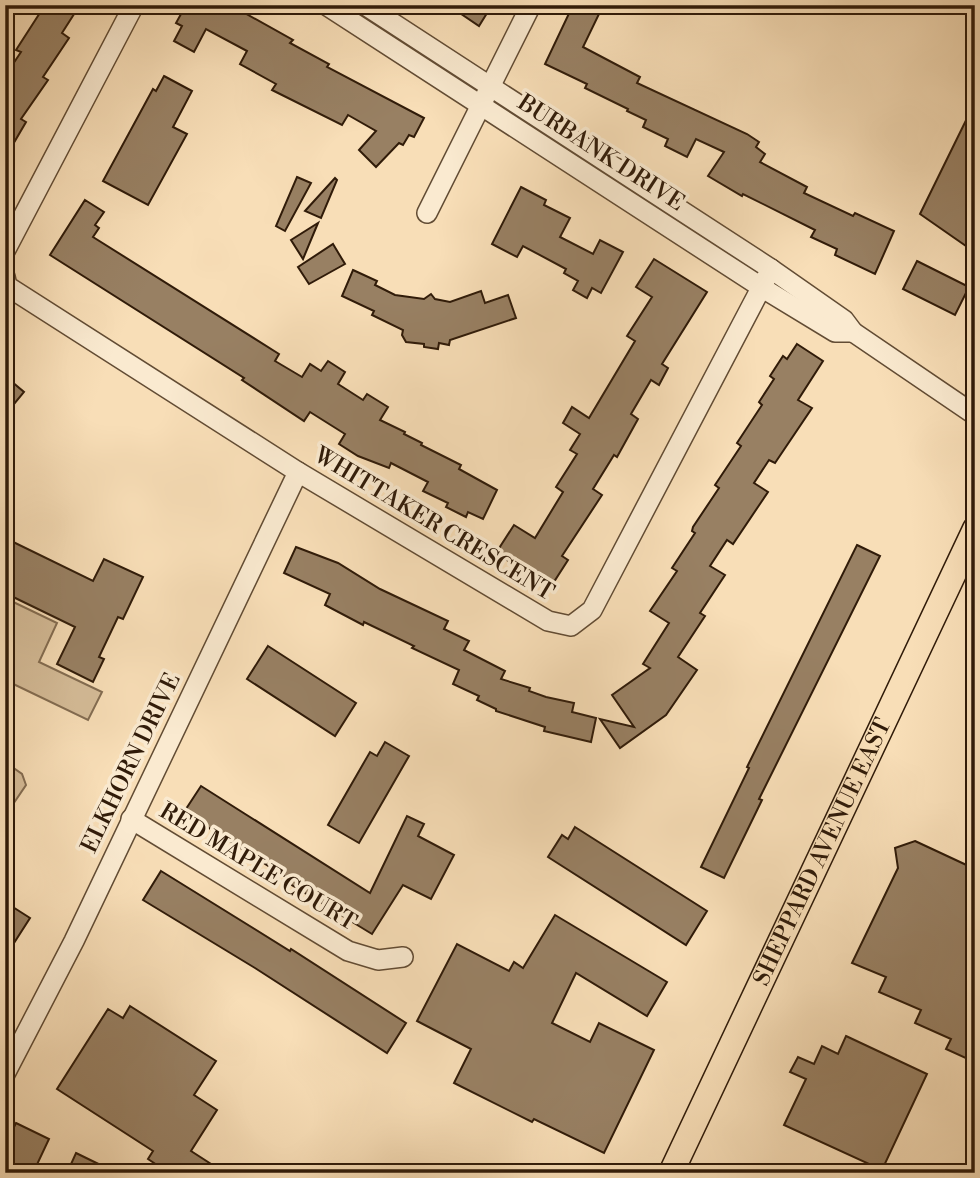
<svg xmlns="http://www.w3.org/2000/svg" width="980" height="1178" font-family="'Libre Bodoni',serif">
<style>
.green{fill:#d6bd99;stroke:#836c51;stroke-width:2}
.building{fill:#988063;stroke:#301b09;stroke-width:2}
.lines{fill:none;stroke-linecap:round;stroke-linejoin:round}
.minor-casing{stroke:#624c34;stroke-width:22}
.major-casing{stroke:#301b09;stroke-width:27}
.minor{stroke:#faead0;stroke-width:19}
.major{stroke:#f8deb7;stroke-width:24}
.labels{text-anchor:middle;dominant-baseline:central;stroke-width:7;stroke-linejoin:round;paint-order:stroke}
.street-label{font-size:23px;fill:#301b09;stroke:#faead0}
</style>
<rect width="100%" height="100%" fill="#f8deb7"/>
<filter id="stains"><feTurbulence type="fractalNoise" baseFrequency=".00286" numOctaves="4"/><feColorMatrix values="0 0 0 0 .2 0 0 0 0 .09 0 0 0 0 .02 0 0 0 .5 -.17"/></filter>
<radialGradient id="worn" r=".72"><stop offset=".6" stop-color="#630" stop-opacity="0"/><stop offset="1" stop-color="#630" stop-opacity=".3"/></radialGradient>
<g class="green">
<polygon points="5,598 57,623 39,662 102,692 88,720 5,680"/>
<polygon points="5,762 22,774 26,785 5,816"/>
</g>
<g class="building">
<polygon points="45,5 68,5 76,11 62,33 69,38 43,77 48,80 21,119 26,122 5,158 5,76 21,52 16,50"/>
<polygon points="186,5 237,5 244,9 243,12 293,40 290,43 329,64 327,67 424,118 414,137 409,135 403,145 399,143 376,167 359,150 376,131 348,115 342,125 272,90 276,84 240,64 247,51 206,29 194,52 174,41 182,26 176,23"/>
<polygon points="448,5 492,5 479,26"/>
<polygon points="573,5 581,5 599,14 583,47 640,77 637,83 747,134 759,142 756,147 765,154 760,162 807,187 804,193 853,216 855,213 894,231 875,274 835,255 837,249 811,237 815,230 743,194 742,196 708,176 724,152 696,139 687,157 665,146 668,139 643,127 646,120 627,111 628,109 585,88 587,84 545,64"/>
<polygon points="164,76 192,91 173,127 187,134 148,205 103,181 153,89 156,91"/>
<polygon points="975,102 975,227 966,246 920,214"/>
<polygon points="297,177 311,183 285,231 276,226"/>
<polygon points="335,178 337,180 321,218 305,211"/>
<polygon points="521,187 546,200 544,205 570,218 560,237 593,254 600,240 623,252 601,293 592,288 587,298 573,290 578,281 564,273 566,269 523,246 517,257 492,244"/>
<polygon points="85,200 104,212 95,225 99,228 93,237 279,354 275,361 302,377 310,364 321,371 328,361 345,372 338,384 363,400 367,394 388,407 380,420 405,432 404,434 422,443 421,445 461,465 459,469 497,490 483,519 468,512 466,517 446,507 448,503 423,491 428,482 391,463 389,468 358,456 339,444 345,434 310,412 304,421 242,380 244,378 50,255"/>
<polygon points="318,223 303,259 291,240"/>
<polygon points="333,244 345,264 309,284 298,267"/>
<polygon points="654,259 707,292 662,364 668,368 659,385 651,380 631,414 638,419 617,457 614,455 593,489 602,495 562,556 568,560 550,588 496,553 514,525 535,538 563,492 556,487 577,454 570,450 580,434 563,423 572,407 589,418 635,341 627,336 652,297 636,287"/>
<polygon points="917,261 969,287 955,315 903,289"/>
<polygon points="353,270 377,281 375,285 395,295 424,299 431,294 435,299 450,302 481,291 485,303 508,295 516,318 450,340 449,345 439,343 438,349 424,347 424,344 406,342 402,335 403,330 372,315 374,311 342,296"/>
<polygon points="797,344 823,361 798,400 812,408 775,463 769,460 754,483 768,492 733,544 727,540 710,566 725,575 700,613 705,616 678,657 697,670 666,715 620,748 600,719 634,727 612,695 650,668 643,664 669,623 650,611 677,571 672,568 695,533 692,531 693,527 719,488 715,485 741,446 737,443 762,405 759,402 774,379 770,376 783,356 787,359"/>
<polygon points="5,376 24,392 5,415"/>
<polygon points="5,538 93,581 104,559 143,577 123,619 118,617 99,657 104,659 93,682 57,664 75,627 5,593"/>
<polygon points="857,545 880,556 759,799 762,800 724,878 701,867 749,768 747,767"/>
<polygon points="296,547 338,563 380,589 448,621 444,629 469,641 464,650 505,671 501,679 530,688 529,691 546,697 574,703 572,712 596,718 591,742 544,731 545,727 496,711 496,709 477,700 479,696 453,684 459,670 412,648 414,646 364,622 363,625 325,605 330,594 284,573"/>
<polygon points="268,646 356,703 335,736 247,679"/>
<polygon points="385,742 409,756 359,843 328,825 370,752 377,756"/>
<polygon points="201,786 370,893 407,816 424,824 418,836 454,855 431,899 403,885 372,934 285,881 287,878 184,812"/>
<polygon points="575,827 707,911 686,945 548,857 562,835 568,839"/>
<polygon points="915,841 975,869 975,1048 970,1060 946,1049 951,1039 915,1023 921,1010 879,992 886,977 852,963 898,868 895,848"/>
<polygon points="161,871 290,951 291,949 406,1023 387,1053 255,968 143,900"/>
<polygon points="5,902 30,918 5,957"/>
<polygon points="555,915 667,982 647,1016 576,973 552,1023 590,1042 599,1023 654,1050 604,1153 534,1119 532,1122 454,1083 471,1049 417,1021 457,944 509,971 514,962 523,968"/>
<polygon points="130,1006 216,1061 194,1095 217,1110 191,1151 225,1173 169,1173 148,1159 153,1151 57,1089 108,1009 123,1018"/>
<polygon points="846,1036 927,1074 882,1170 784,1125 806,1079 790,1072 798,1057 814,1064 822,1046 838,1054"/>
<polygon points="16,1123 49,1139 33,1173 5,1173 5,1145"/>
<polygon points="76,1153 117,1173 67,1173"/>
</g>
<g class="lines">
<g class="minor-casing">
<g id="minor">
<polyline points="326,5 761,287 835,332 853,332"/>
<polyline points="365,5 771,269 844,320 853,332 975,415"/>
<polyline points="427,213 531,5"/>
<polyline points="5,251 134,5"/>
<polyline points="5,277 7,286 298,472 548,621 571,626 592,610 771,269"/>
<polyline points="131,819 348,951 378,960 403,957"/>
<polyline points="5,1074 74,941 298,472"/>
</g>
</g>
<g class="major-casing">
<g id="major">
<path id="s1" d="M671 1173 975 529"/>
</g>
</g>
<use href="#minor" class="minor"/>
<use href="#major" class="major"/>
</g>
<g class="labels">
<g class="street-label">
<text transform="translate(601 153) rotate(33)">BURBANK DRIVE</text>
<text transform="translate(434 524) rotate(31)">WHITTAKER CRESCENT</text>
<text transform="translate(131 763) rotate(-64)">ELKHORN DRIVE</text>
<text stroke="none"><textPath href="#s1" startOffset="355">SHEPPARD AVENUE EAST</textPath></text>
<text transform="translate(258 867) rotate(31)">RED MAPLE COURT</text>
</g>
</g>
<rect width="980" height="1178" fill="none" stroke="#f8deb7" stroke-width="28"/>
<rect x="7" y="7" width="966" height="1164" fill="none" stroke="#301b09" stroke-width="3.5"/>
<rect x="14" y="14" width="952" height="1150" fill="none" stroke="#301b09" stroke-width="2"/>
<rect width="100%" height="100%" filter="url(#stains)"/>
<rect width="100%" height="100%" fill="url(#worn)"/>
</svg>
